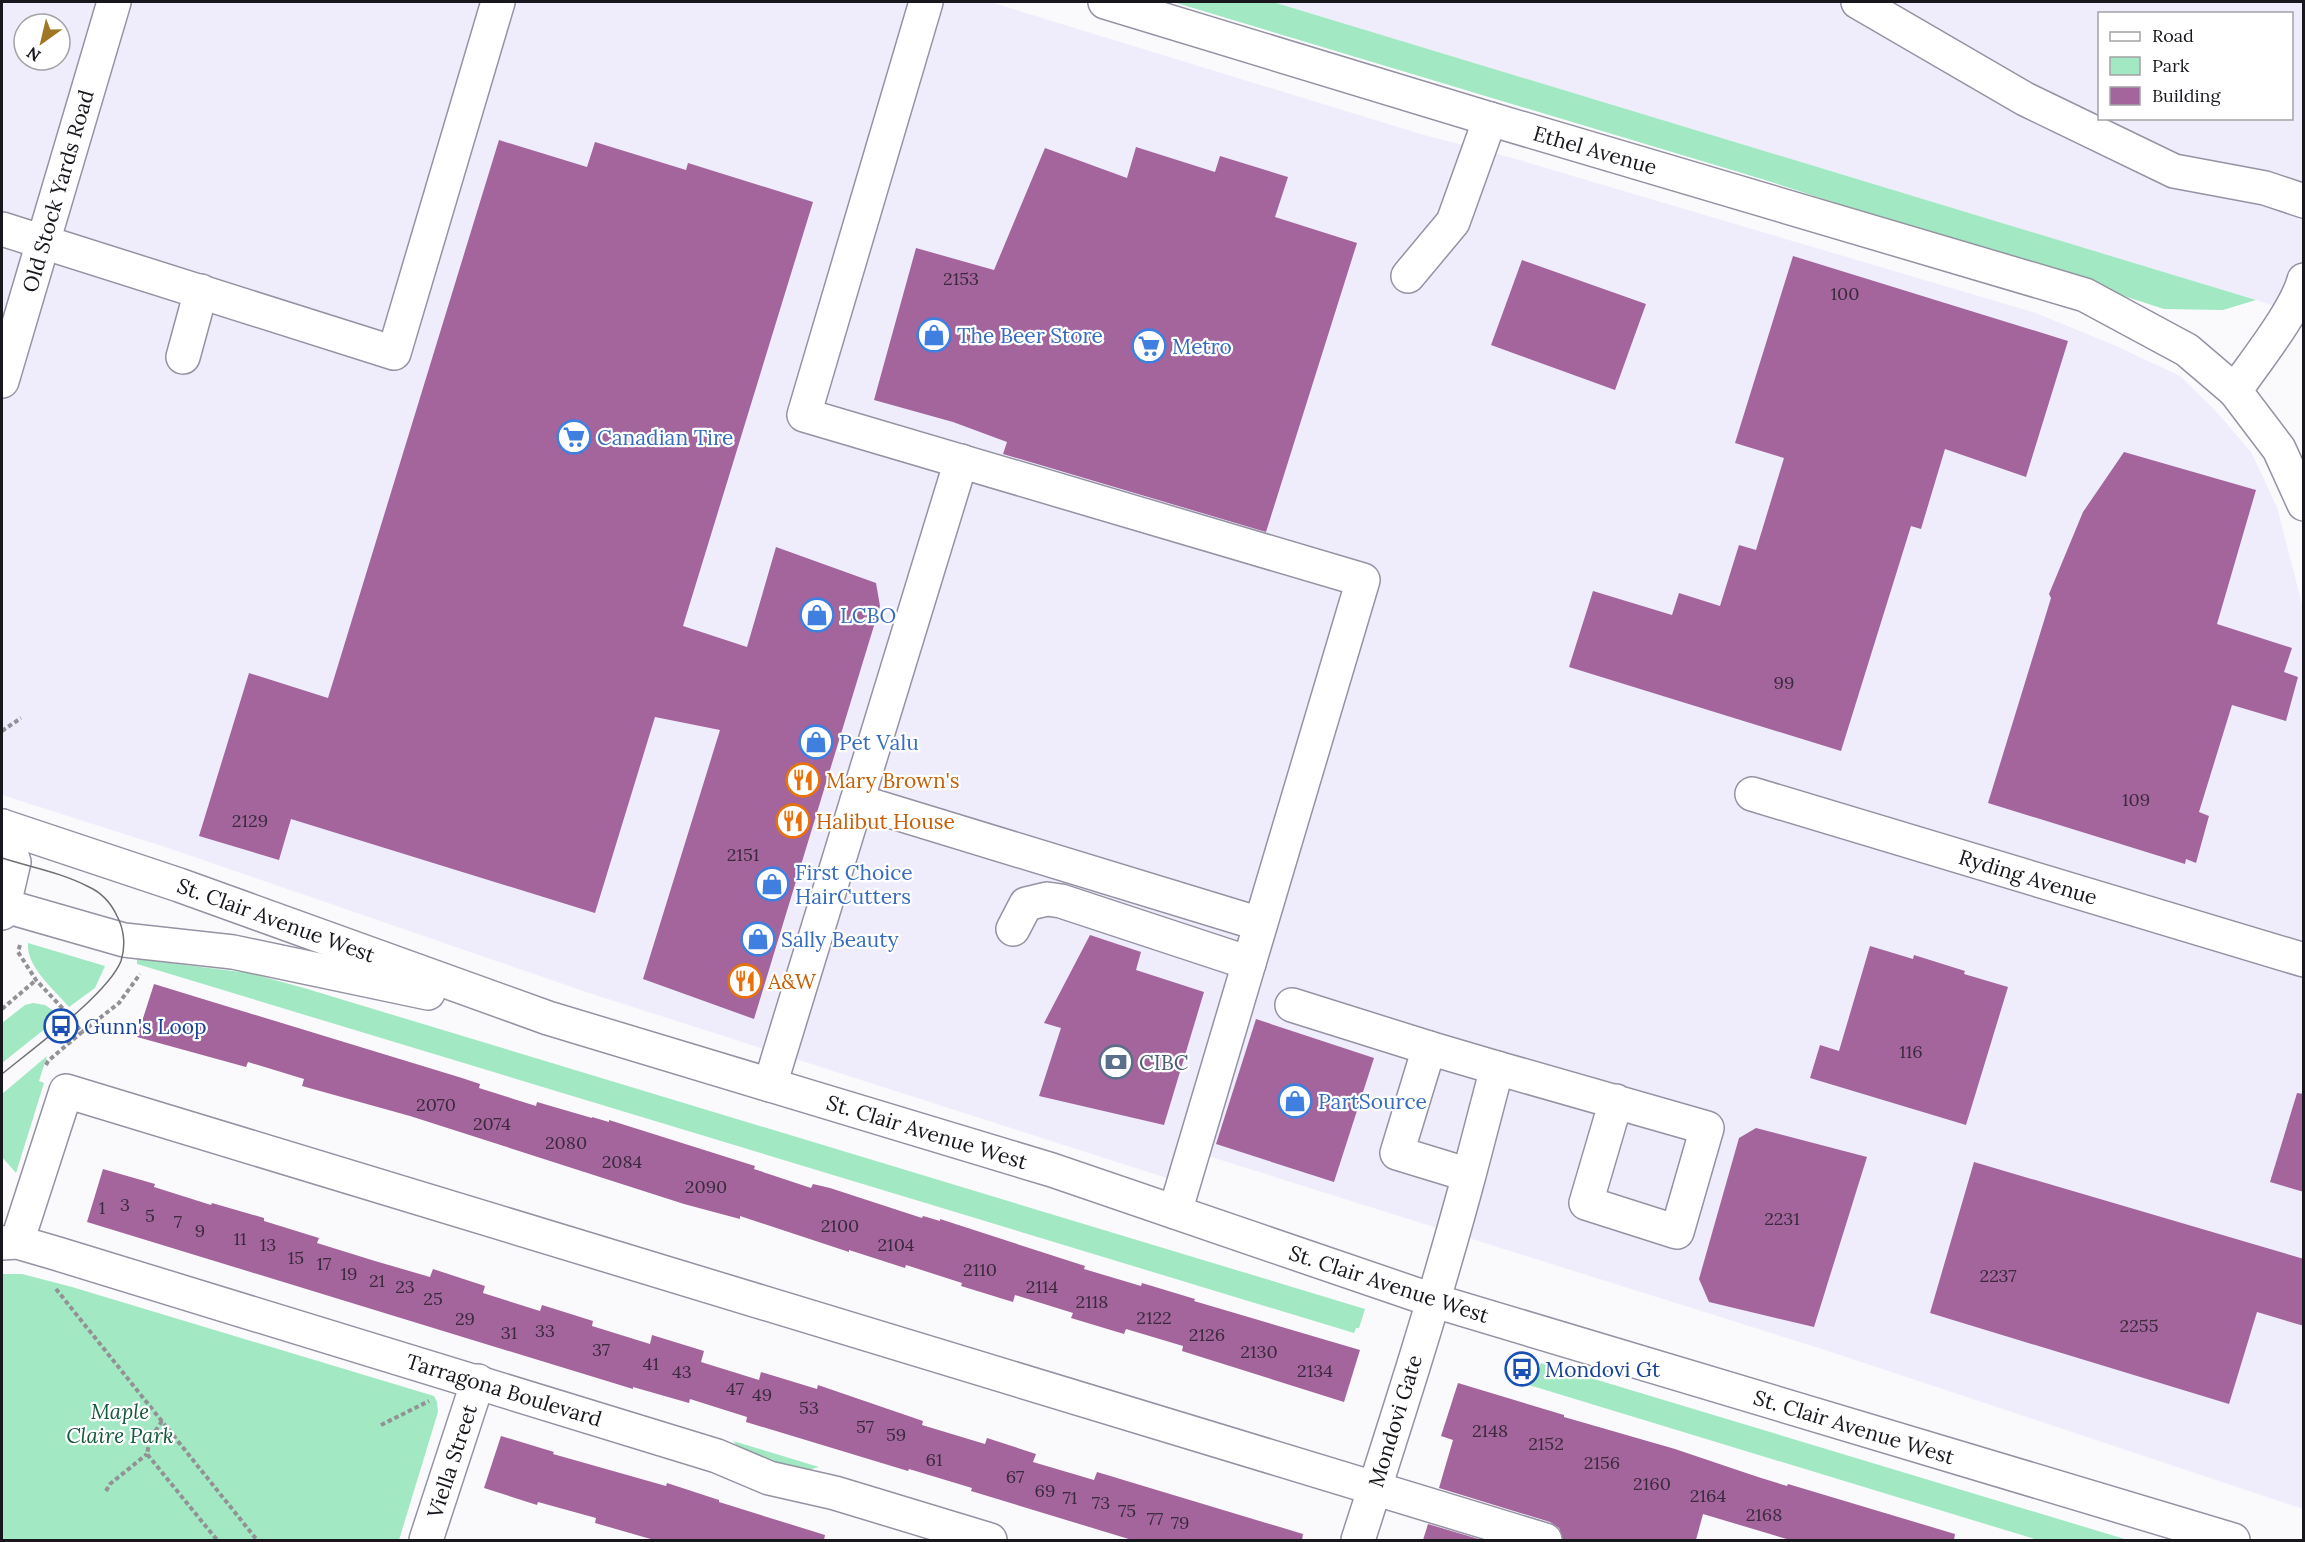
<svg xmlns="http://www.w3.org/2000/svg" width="2305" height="1542" font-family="Lora,serif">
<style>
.built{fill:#efedfc;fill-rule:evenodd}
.green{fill:#a2e8c2}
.building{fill:#a3659c}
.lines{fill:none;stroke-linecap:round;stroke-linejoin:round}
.minor-casing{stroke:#9593a3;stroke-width:36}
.major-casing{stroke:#9593a3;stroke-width:36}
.path{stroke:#929196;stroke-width:4;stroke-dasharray:4.5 3;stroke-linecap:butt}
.minor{stroke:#fff;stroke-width:33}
.major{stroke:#fff;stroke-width:33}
.tram{stroke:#706f74;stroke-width:1.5}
.labels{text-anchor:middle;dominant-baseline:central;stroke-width:4.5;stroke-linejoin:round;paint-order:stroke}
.number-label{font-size:18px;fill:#3b2a3d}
.street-label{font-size:21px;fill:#18171d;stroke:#fff}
.shop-label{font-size:21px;fill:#366cbe;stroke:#fff;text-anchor:start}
.food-label{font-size:21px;fill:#c56008;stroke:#fff;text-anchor:start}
.transit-label{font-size:21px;fill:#164399;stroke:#fff;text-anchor:start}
.service-label{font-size:21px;fill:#4e5e75;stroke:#fff;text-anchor:start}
.park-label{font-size:21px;font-style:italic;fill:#15593c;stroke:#fff}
</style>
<rect width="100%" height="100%" fill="#fafafd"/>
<g class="built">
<path d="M2 2H990L1424 135 1509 157 2036 313 2116 346 2180 376 2214 409 2251 452 2277 507 2303 608V1509L1822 1349 1208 1156 1198 1188 586 992 171 849 2 795ZM24 24H60V60H24Z"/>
<path d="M1273 2H2303V315L2256 300ZM2100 14H2292V118H2100Z"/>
</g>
<g class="green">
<polygon points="1173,2 1273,2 2256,300 2223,310 2164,309 1765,180"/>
<path d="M28 943 105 966 95 988 69 1007C54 989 26 967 28 943Z"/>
<polygon points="137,959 249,973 304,988 1365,1309 1359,1328 1356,1328 1354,1333 137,964"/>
<polygon points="33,1003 45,1005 61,1016 2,1063 2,1023 25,1005"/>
<polygon points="47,1056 39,1081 44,1083 16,1173 2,1157 2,1094"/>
<polygon points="2,1274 22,1274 72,1287 434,1396 437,1402 438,1412 399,1540 2,1540"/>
<polygon points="1541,1363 2128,1540 2038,1540 1529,1385 1533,1369 1539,1370"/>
<polygon points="733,1441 819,1467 801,1472 749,1460"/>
</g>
<g class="building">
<polygon points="499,140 587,167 595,142 686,170 688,163 813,202 683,626 747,647 776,547 876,583 880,606 754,1019 643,979 720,730 655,717 595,913 291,819 279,860 199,836 249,673 328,698"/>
<polygon points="1136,147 1215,172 1220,156 1288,177 1275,217 1357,243 1266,532 1003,454 1007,442 953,422 874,400 916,248 994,270 1045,148 1127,178"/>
<polygon points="1793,256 2068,341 2026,477 1945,449 1921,529 1911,526 1841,751 1569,667 1593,591 1672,615 1679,593 1720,606 1739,545 1756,550 1784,458 1735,443"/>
<polygon points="1522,260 1646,304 1615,390 1491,345"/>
<polygon points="2124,452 2256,490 2217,624 2292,648 2284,672 2298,677 2286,721 2232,705 2199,812 2209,816 2196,863 2186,859 2185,864 1988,803 2051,598 2049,594 2083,512"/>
<polygon points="1090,935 1141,952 1136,970 1204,992 1164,1125 1039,1096 1061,1028 1044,1023"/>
<polygon points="1870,946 1913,959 1914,955 1965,971 1964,974 2008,987 1966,1125 1810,1078 1820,1045 1839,1051"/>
<polygon points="154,984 462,1078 480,1084 479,1088 536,1106 537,1102 592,1118 592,1117 609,1122 609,1120 755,1166 754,1169 811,1188 813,1184 830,1188 922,1218 923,1216 940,1221 940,1219 1085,1266 1084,1269 1141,1286 1142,1283 1195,1299 1194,1301 1360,1350 1344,1402 1182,1351 1183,1346 1126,1329 1124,1334 1071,1318 1073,1313 1015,1295 1013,1302 961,1286 962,1283 906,1265 905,1268 849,1250 849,1252 740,1216 740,1219 684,1204 410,1116 302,1086 304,1079 248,1062 246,1067 137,1037"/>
<polygon points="1256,1019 1374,1058 1334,1182 1216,1144"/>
<polygon points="2297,1093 2304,1094 2304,1192 2270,1182"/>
<polygon points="1756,1128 1867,1157 1814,1327 1709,1302 1699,1279 1739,1138"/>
<polygon points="1974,1162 2304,1259 2304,1326 2257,1312 2229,1404 1930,1313"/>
<polygon points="103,1169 155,1184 154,1187 211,1205 212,1203 264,1218 264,1221 319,1238 317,1243 375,1261 430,1277 433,1269 485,1286 483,1293 540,1311 542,1305 593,1321 592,1326 650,1344 652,1335 704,1351 701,1362 759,1380 761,1372 817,1389 818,1385 923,1421 922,1425 985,1444 987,1438 1036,1454 1033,1462 1094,1480 1097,1472 1303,1534 1302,1540 1132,1540 971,1491 972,1488 909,1469 908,1471 746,1422 747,1417 690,1399 689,1403 633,1387 633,1389 87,1222"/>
<polygon points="1458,1383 1564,1415 1564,1417 1675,1449 1758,1477 1787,1486 1788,1484 1955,1534 1954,1540 1790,1540 1703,1514 1696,1540 1563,1540 1559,1528 1550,1522 1439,1488 1453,1440 1441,1436"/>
<polygon points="501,1436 554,1452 553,1454 666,1486 667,1483 719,1500 719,1502 825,1535 824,1540 654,1540 595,1523 596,1518 538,1502 537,1505 484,1488"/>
<polygon points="1428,1524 1482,1540 1423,1540"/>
</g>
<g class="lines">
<g class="minor-casing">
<g id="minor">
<polyline points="926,2 804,415 1363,580 1175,1212"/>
<polyline points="1105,2 1490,119 2085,295 2187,350 2235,391 2279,449 2304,504"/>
<polyline points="1858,2 2025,99 2174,171 2265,188 2304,201"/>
<polyline points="2,229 394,353 498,2"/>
<polyline points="1408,276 1453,222 1490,119"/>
<polyline points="183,357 201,291"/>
<polyline points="2,381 114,2"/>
<path d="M2235 391C2254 363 2296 311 2304 280"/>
<polyline points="1752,794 2304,960"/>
<polyline points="857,801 1260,924"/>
<polyline points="2,913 14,862 2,826"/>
<polyline points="1013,929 1026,904 1047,899 1061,901 1249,963"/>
<polyline points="1292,1005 1429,1048"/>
<polyline points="1497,1068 1707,1128 1677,1232 1586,1203 1616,1101"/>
<polyline points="770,1085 961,461"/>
<polyline points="17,1242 66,1091 1545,1540"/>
<polyline points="2,1243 17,1242 55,1253 717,1456 769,1478 835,1493 990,1540"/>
<polyline points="426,1540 478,1381"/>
<path d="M1358 1540C1397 1419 1436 1298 1469 1175L1397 1153 1429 1048 1497 1068 1469 1175"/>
</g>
</g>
<g class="major-casing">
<g id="major">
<polyline points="2,826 179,885 548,1018 1052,1170 1435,1301 2233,1540"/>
<polyline points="2,905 124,940 233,952 428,993"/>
</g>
</g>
<g class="path">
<polyline points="2,731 21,718"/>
<polyline points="20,945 18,952 36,980 65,1011"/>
<polyline points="2,1009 36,980"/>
<polyline points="82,1032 119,1003 140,974"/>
<polyline points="46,1065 48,1061 82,1032 76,1025 66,1035"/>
<polyline points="56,1289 257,1540"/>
<polyline points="162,1421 150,1439 147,1454 217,1540"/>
<polyline points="381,1425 429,1401"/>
<polyline points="106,1491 110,1484 147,1454"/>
</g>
<use href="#minor" class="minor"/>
<use href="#major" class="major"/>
<path class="tram" d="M2 858C30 867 63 873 89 887 102 893 111 903 117 916 124 929 126 946 121 961 108 994 31 1050 2 1074"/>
</g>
<defs>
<g id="shop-ring" transform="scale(1.725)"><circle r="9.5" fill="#fff" stroke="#3f7fe0" stroke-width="1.5"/><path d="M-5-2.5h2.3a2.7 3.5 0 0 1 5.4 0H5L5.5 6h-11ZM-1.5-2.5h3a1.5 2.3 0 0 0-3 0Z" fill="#3f7fe0"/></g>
<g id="supermarket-ring" transform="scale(1.725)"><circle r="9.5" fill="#fff" stroke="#3f7fe0" stroke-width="1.5"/><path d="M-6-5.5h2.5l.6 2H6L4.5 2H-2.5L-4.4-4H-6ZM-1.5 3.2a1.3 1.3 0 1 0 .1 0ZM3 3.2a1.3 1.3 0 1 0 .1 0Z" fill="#3f7fe0"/></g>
<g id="restaurant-ring" transform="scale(1.725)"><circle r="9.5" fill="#fff" stroke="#e8710a" stroke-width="1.5"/><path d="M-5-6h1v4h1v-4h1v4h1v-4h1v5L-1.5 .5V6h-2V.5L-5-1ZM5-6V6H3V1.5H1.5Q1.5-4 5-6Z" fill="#e8710a"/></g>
<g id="bus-ring" transform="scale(1.725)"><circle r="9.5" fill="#fff" stroke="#1a4fb4" stroke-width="1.5"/><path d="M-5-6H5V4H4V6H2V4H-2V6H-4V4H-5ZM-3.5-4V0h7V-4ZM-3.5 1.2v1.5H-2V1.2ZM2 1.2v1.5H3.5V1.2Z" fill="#1a4fb4"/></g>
<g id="bank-ring" transform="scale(1.725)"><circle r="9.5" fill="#fff" stroke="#5c6f8a" stroke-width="1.5"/><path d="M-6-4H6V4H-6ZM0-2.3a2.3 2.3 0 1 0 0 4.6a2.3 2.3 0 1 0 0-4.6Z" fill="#5c6f8a"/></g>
</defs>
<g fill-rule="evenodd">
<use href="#shop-ring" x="934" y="335"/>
<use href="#supermarket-ring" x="1149" y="346"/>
<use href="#supermarket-ring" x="574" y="437"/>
<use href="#shop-ring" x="817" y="615"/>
<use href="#shop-ring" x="816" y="742"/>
<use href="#restaurant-ring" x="803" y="780"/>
<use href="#restaurant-ring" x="793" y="821"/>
<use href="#shop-ring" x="772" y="884"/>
<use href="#shop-ring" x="758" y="939"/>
<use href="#restaurant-ring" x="745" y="981"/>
<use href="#bus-ring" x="61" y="1026"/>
<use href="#bank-ring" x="1116" y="1062"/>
<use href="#shop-ring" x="1295" y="1101"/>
<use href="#bus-ring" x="1522" y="1369"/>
</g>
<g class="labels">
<g class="number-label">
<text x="961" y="278">2153</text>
<text x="1845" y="293">100</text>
<text x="1784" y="682">99</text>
<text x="2136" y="799">109</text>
<text x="250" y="820">2129</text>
<text x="743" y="854">2151</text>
<text x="1911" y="1051">116</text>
<text x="436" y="1104">2070</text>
<text x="492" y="1123">2074</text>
<text x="566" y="1142">2080</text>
<text x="622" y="1161">2084</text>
<text x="706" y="1186">2090</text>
<text x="125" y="1204">3</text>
<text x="102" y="1207">1</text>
<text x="150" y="1215">5</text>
<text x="1782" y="1218">2231</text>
<text x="178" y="1221">7</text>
<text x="840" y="1225">2100</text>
<text x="200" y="1230">9</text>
<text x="240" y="1238">11</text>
<text x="268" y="1244">13</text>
<text x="896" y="1244">2104</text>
<text x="296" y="1257">15</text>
<text x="324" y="1263">17</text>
<text x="980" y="1269">2110</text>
<text x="349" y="1273">19</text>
<text x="1998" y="1275">2237</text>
<text x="377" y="1280">21</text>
<text x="405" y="1286">23</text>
<text x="1042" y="1286">2114</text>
<text x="433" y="1298">25</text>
<text x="1092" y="1301">2118</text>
<text x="1154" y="1317">2122</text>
<text x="465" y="1318">29</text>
<text x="2139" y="1325">2255</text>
<text x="545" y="1330">33</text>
<text x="509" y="1332">31</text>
<text x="1207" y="1334">2126</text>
<text x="601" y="1349">37</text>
<text x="1259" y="1351">2130</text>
<text x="651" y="1363">41</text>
<text x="1315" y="1370">2134</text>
<text x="682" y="1371">43</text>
<text x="735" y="1388">47</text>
<text x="762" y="1394">49</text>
<text x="809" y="1407">53</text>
<text x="865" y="1426">57</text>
<text x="1490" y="1430">2148</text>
<text x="896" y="1434">59</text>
<text x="1546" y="1443">2152</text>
<text x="934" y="1459">61</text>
<text x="1602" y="1462">2156</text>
<text x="1015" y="1476">67</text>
<text x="1652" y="1483">2160</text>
<text x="1045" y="1490">69</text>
<text x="1708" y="1495">2164</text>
<text x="1070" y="1497">71</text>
<text x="1101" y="1502">73</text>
<text x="1127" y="1510">75</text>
<text x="1764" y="1514">2168</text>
<text x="1155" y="1518">77</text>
<text x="1180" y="1522">79</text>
</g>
<g class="street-label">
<text transform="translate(1595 150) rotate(16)">Ethel Avenue</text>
<text transform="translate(58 191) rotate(-74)">Old Stock Yards Road</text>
<text transform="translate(2028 877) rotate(17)">Ryding Avenue</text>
<text transform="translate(276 920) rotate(20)">St. Clair Avenue West</text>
<text transform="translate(927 1132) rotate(17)">St. Clair Avenue West</text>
<text transform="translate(1389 1284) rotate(18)">St. Clair Avenue West</text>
<text transform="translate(504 1390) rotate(17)">Tarragona Boulevard</text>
<text transform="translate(1395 1421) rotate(-73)">Mondovi Gate</text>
<text transform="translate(1854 1427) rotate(17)">St. Clair Avenue West</text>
<text transform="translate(452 1461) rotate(-72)">Viella Street</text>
</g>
<g class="shop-label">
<text x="957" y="335">The Beer Store</text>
<text x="1172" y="346">Metro</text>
<text x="597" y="437">Canadian Tire</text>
<text x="840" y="615">LCBO</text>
<text x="839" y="742">Pet Valu</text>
<text x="795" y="872">First Choice<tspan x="795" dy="24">HairCutters</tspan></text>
<text x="781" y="939">Sally Beauty</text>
<text x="1318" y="1101">PartSource</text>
</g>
<g class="food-label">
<text x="826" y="780">Mary Brown's</text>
<text x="816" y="821">Halibut House</text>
<text x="768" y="981">A&amp;W</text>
</g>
<g class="transit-label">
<text x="84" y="1026">Gunn's Loop</text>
<text x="1545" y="1369">Mondovi Gt</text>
</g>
<g class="service-label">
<text x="1139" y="1062">CIBC</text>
</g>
<g class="park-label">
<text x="120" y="1411">Maple<tspan x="120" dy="24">Claire Park</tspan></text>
</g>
</g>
<rect width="2305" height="1542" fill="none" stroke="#18171d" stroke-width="6"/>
<rect x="2098" y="12" width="195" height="108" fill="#ffffff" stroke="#a3a2a5" stroke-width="1.5"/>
<rect x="2110" y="32" width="30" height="9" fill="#ffffff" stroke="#a3a2a5" stroke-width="1.5"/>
<text x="2152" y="42" font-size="18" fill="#18171d">Road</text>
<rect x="2110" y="57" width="30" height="18" fill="#a2e8c2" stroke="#a3a2a5" stroke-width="1.5"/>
<text x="2152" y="72" font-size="18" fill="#18171d">Park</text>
<rect x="2110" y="87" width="30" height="18" fill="#a3659c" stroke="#a3a2a5" stroke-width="1.5"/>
<text x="2152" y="102" font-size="18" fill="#18171d">Building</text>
<g transform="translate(42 42) rotate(214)"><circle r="28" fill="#ffffff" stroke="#a3a2a5" stroke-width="1.5"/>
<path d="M0-4.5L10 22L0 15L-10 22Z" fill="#9f7725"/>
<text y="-9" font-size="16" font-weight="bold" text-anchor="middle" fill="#18171d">N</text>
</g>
</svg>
